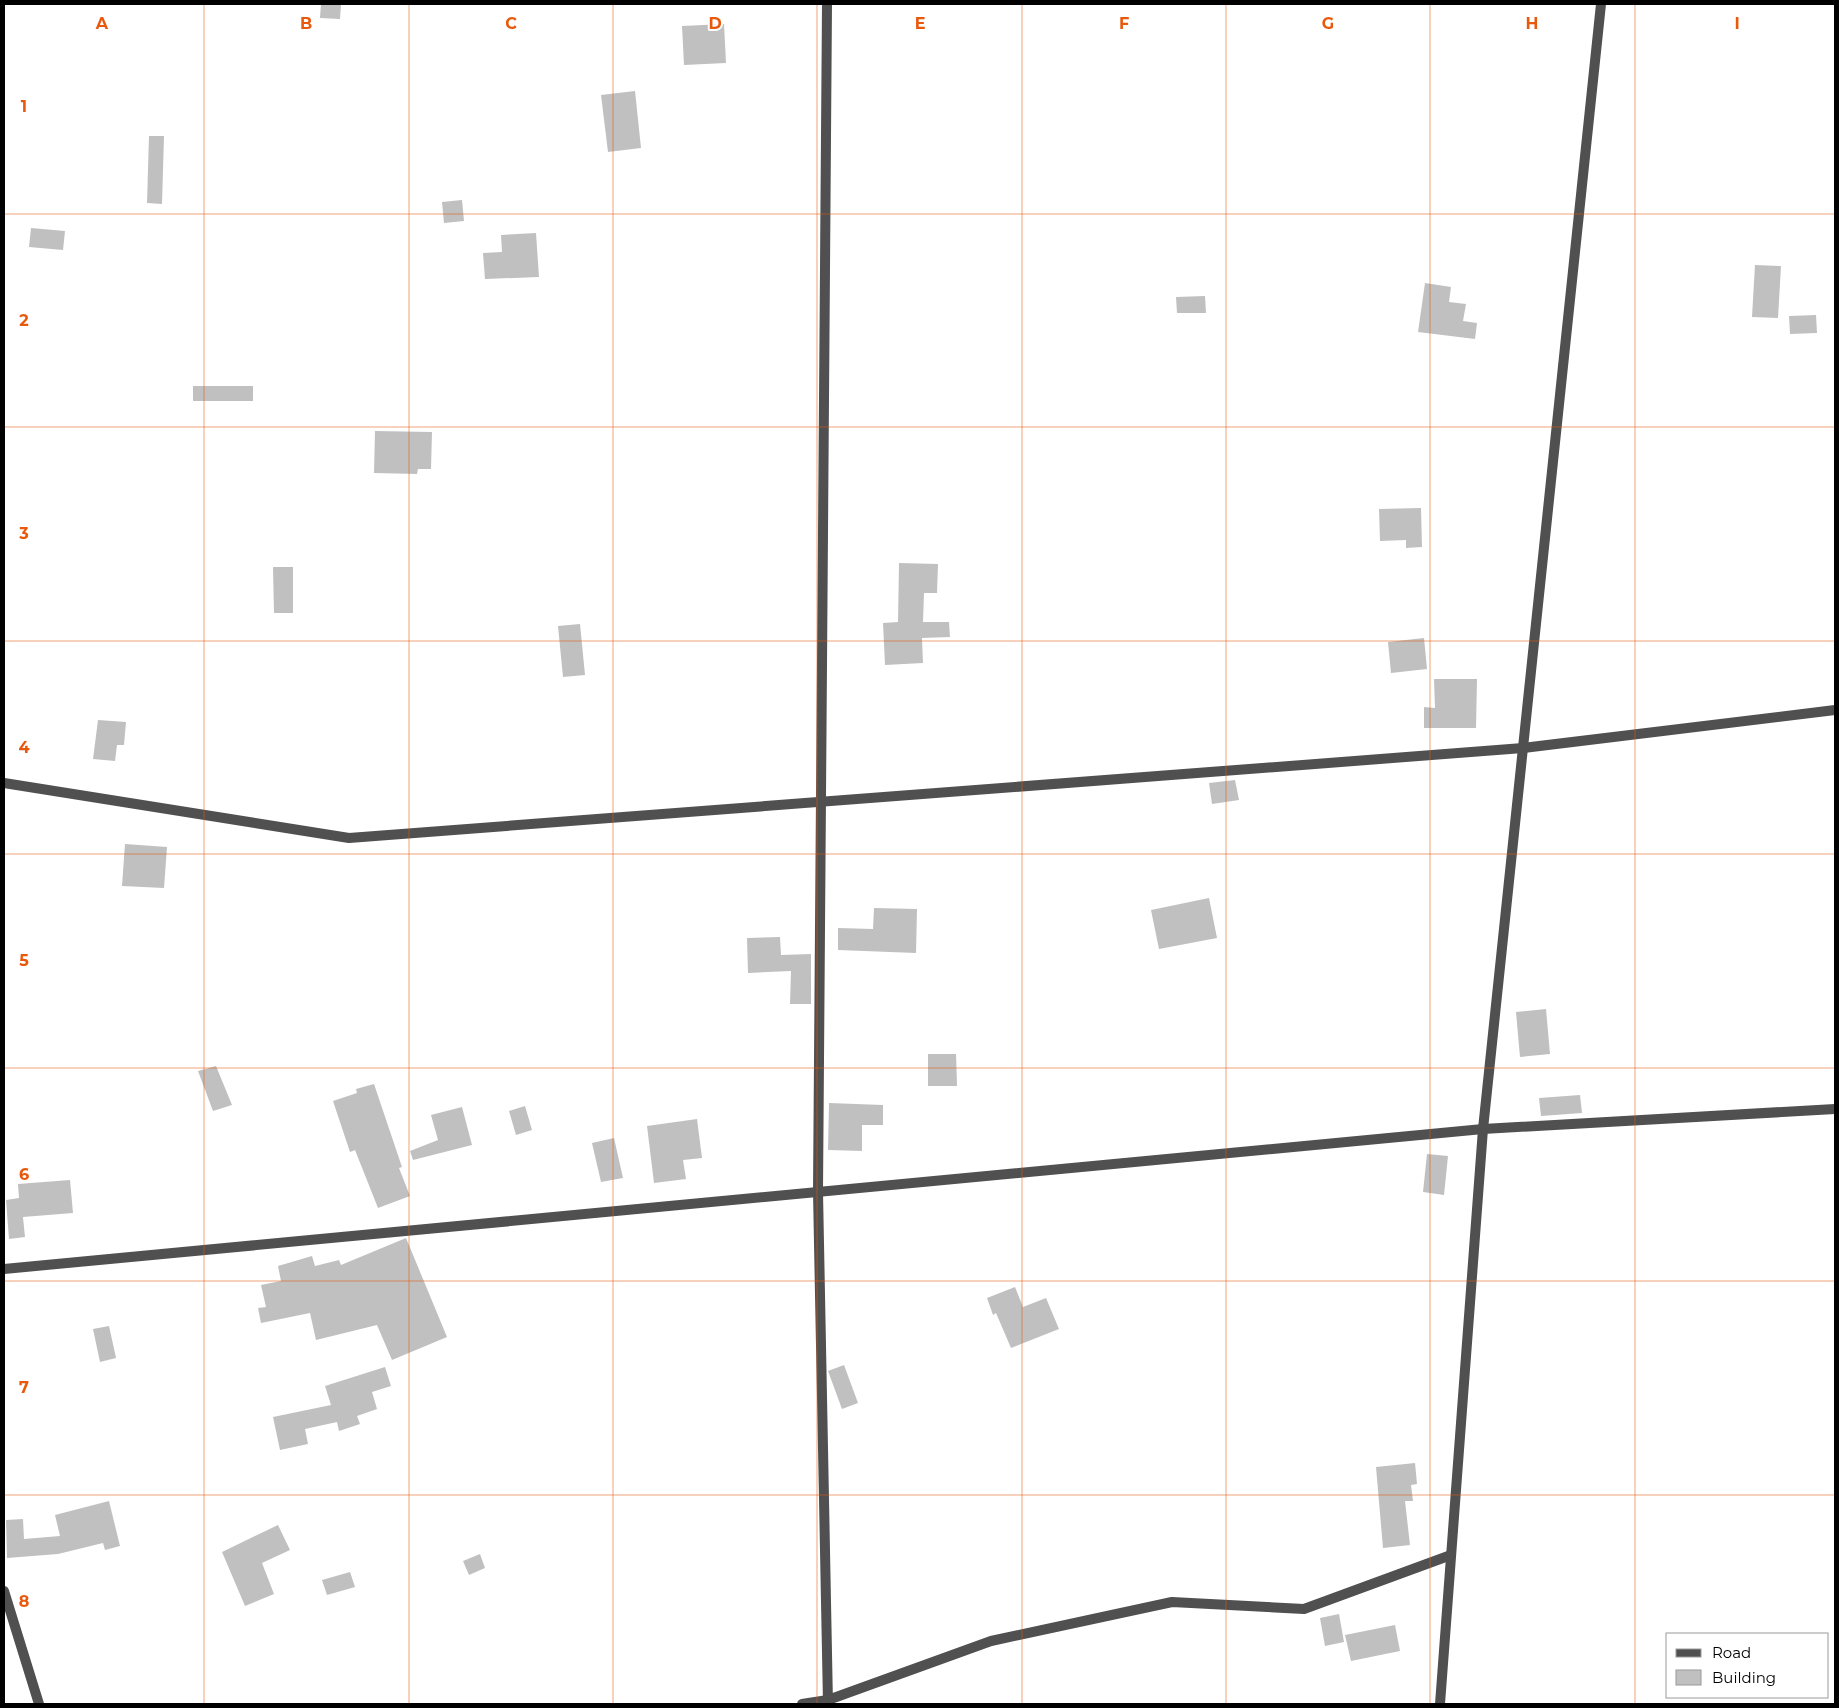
<svg xmlns="http://www.w3.org/2000/svg" width="1839" height="1708" font-family="Montserrat,sans-serif">
<style>
.building{fill:#c0c0c0}
.lines{fill:none;stroke-linecap:round;stroke-linejoin:round}
.street{stroke:#505050;stroke-width:10}
.grid{fill:none;stroke:#e8590c;stroke-width:1;stroke-opacity:0.55}
.grid-label{font-size:16px;text-anchor:middle;font-weight:bold;fill:#e8590c;stroke:#fff;stroke-width:4;stroke-linejoin:round;paint-order:stroke}
</style>
<rect width="100%" height="100%" fill="#fff"/>
<g class="building">
<polygon points="321,4 341,4 340,19 320,18"/>
<polygon points="724,24 726,63 684,65 682,26"/>
<polygon points="635,91 641,148 608,152 601,95"/>
<polygon points="149,136 164,136 162,204 147,203"/>
<polygon points="462,200 464,221 444,223 442,202"/>
<polygon points="31,228 65,231 63,250 29,247"/>
<polygon points="536,233 539,277 485,279 483,253 502,252 501,235"/>
<polygon points="1755,265 1781,266 1778,318 1752,317"/>
<polygon points="1425,283 1451,287 1449,302 1466,304 1463,321 1477,323 1475,339 1418,332"/>
<polygon points="1205,296 1206,313 1177,313 1176,297"/>
<polygon points="1816,315 1817,333 1790,334 1789,316"/>
<rect x="193" y="386" width="60" height="15"/>
<polygon points="375,431 432,432 431,469 418,469 417,474 374,473"/>
<polygon points="1421,508 1422,547 1406,548 1406,540 1380,541 1379,509"/>
<polygon points="899,563 938,564 937,593 924,593 923,622 949,622 950,637 922,638 923,663 885,665 883,623 898,622"/>
<polygon points="273,567 293,567 293,613 274,613"/>
<polygon points="580,624 585,675 563,677 558,626"/>
<polygon points="1424,638 1427,669 1391,673 1388,642"/>
<polygon points="1434,679 1477,679 1476,728 1424,728 1424,707 1435,708"/>
<polygon points="98,720 126,722 124,745 117,745 115,761 93,759"/>
<polygon points="1235,780 1239,800 1212,804 1209,783"/>
<polygon points="125,844 167,847 164,888 122,886"/>
<polygon points="1209,898 1217,938 1159,949 1151,910"/>
<polygon points="874,908 917,909 916,953 838,950 838,928 873,929"/>
<polygon points="780,937 781,955 811,954 811,1004 790,1004 791,971 748,973 747,938"/>
<polygon points="1546,1009 1550,1054 1520,1057 1516,1012"/>
<polygon points="928,1054 956,1054 957,1086 928,1086"/>
<polygon points="216,1066 232,1105 213,1111 198,1071"/>
<polygon points="374,1084 402,1167 399,1168 410,1196 378,1208 355,1150 350,1152 333,1101 357,1093 356,1089"/>
<polygon points="1580,1095 1582,1113 1541,1116 1539,1098"/>
<polygon points="829,1103 883,1105 883,1125 862,1125 862,1151 828,1150"/>
<polygon points="525,1106 532,1130 516,1135 509,1111"/>
<polygon points="462,1107 472,1145 413,1160 410,1151 438,1140 431,1115"/>
<polygon points="697,1119 702,1158 683,1160 686,1179 654,1183 647,1126"/>
<polygon points="614,1138 623,1178 601,1182 592,1143"/>
<polygon points="1427,1154 1448,1156 1444,1195 1423,1192"/>
<polygon points="70,1180 73,1213 23,1217 25,1237 9,1239 6,1200 19,1198 18,1184"/>
<polygon points="406,1238 447,1337 392,1360 377,1325 316,1340 310,1313 261,1323 258,1308 266,1307 261,1285 281,1281 278,1266 312,1256 315,1266 339,1260 341,1265"/>
<polygon points="1015,1287 1023,1307 1046,1298 1059,1329 1011,1348 996,1313 993,1315 987,1298"/>
<polygon points="109,1326 116,1358 100,1362 93,1329"/>
<polygon points="844,1365 858,1403 842,1409 828,1371"/>
<polygon points="385,1367 391,1386 372,1392 377,1409 357,1416 360,1424 339,1431 337,1422 305,1429 308,1444 280,1450 273,1417 331,1405 325,1386"/>
<polygon points="1415,1463 1417,1484 1411,1485 1413,1501 1405,1501 1410,1545 1383,1548 1376,1467"/>
<polygon points="109,1501 120,1546 105,1550 103,1543 58,1554 7,1558 6,1520 23,1519 24,1539 60,1536 55,1515"/>
<polygon points="278,1525 290,1550 262,1563 274,1594 245,1606 222,1552"/>
<polygon points="480,1554 485,1568 469,1575 463,1561"/>
<polygon points="350,1572 355,1587 327,1595 322,1580"/>
<polygon points="1339,1614 1344,1642 1325,1646 1320,1618"/>
<polygon points="1395,1625 1400,1651 1351,1661 1345,1635"/>
</g>
<g class="lines">
<g class="street">
<polyline points="827,4 818,1192 828,1704"/>
<polyline points="4,783 349,838 1523,748 1835,710"/>
<polyline points="4,1269 1483,1129 1835,1109"/>
<polyline points="4,1591 39,1704"/>
<polyline points="802,1704 828,1700 991,1641 1172,1602 1304,1609 1451,1555"/>
<polyline points="1440,1704 1483,1129 1601,4"/>
</g>
</g>
<path class="grid" d="M204 4V1704M409 4V1704M613 4V1704M817 4V1704M1022 4V1704M1226 4V1704M1430 4V1704M1635 4V1704M4 214H1835M4 427H1835M4 641H1835M4 854H1835M4 1068H1835M4 1281H1835M4 1495H1835"/>
<g class="grid-label">
<text x="102" y="29">A</text>
<text x="306" y="29">B</text>
<text x="511" y="29">C</text>
<text x="715" y="29">D</text>
<text x="920" y="29">E</text>
<text x="1124" y="29">F</text>
<text x="1328" y="29">G</text>
<text x="1532" y="29">H</text>
<text x="1737" y="29">I</text>
<text x="24" y="112">1</text>
<text x="24" y="326">2</text>
<text x="24" y="539">3</text>
<text x="24" y="753">4</text>
<text x="24" y="966">5</text>
<text x="24" y="1180">6</text>
<text x="24" y="1393">7</text>
<text x="24" y="1607">8</text>
</g>
<rect width="1839" height="1708" fill="none" stroke="#000000" stroke-width="10"/>
<rect x="1666" y="1633" width="162" height="65" fill="#ffffff" stroke="#999999"/>
<rect x="1676" y="1649" width="25" height="8" fill="#505050" stroke="#999999"/>
<text x="1712" y="1658" font-size="15" fill="#000000">Road</text>
<rect x="1676" y="1670" width="25" height="15" fill="#c0c0c0" stroke="#999999"/>
<text x="1712" y="1683" font-size="15" fill="#000000">Building</text>
</svg>
